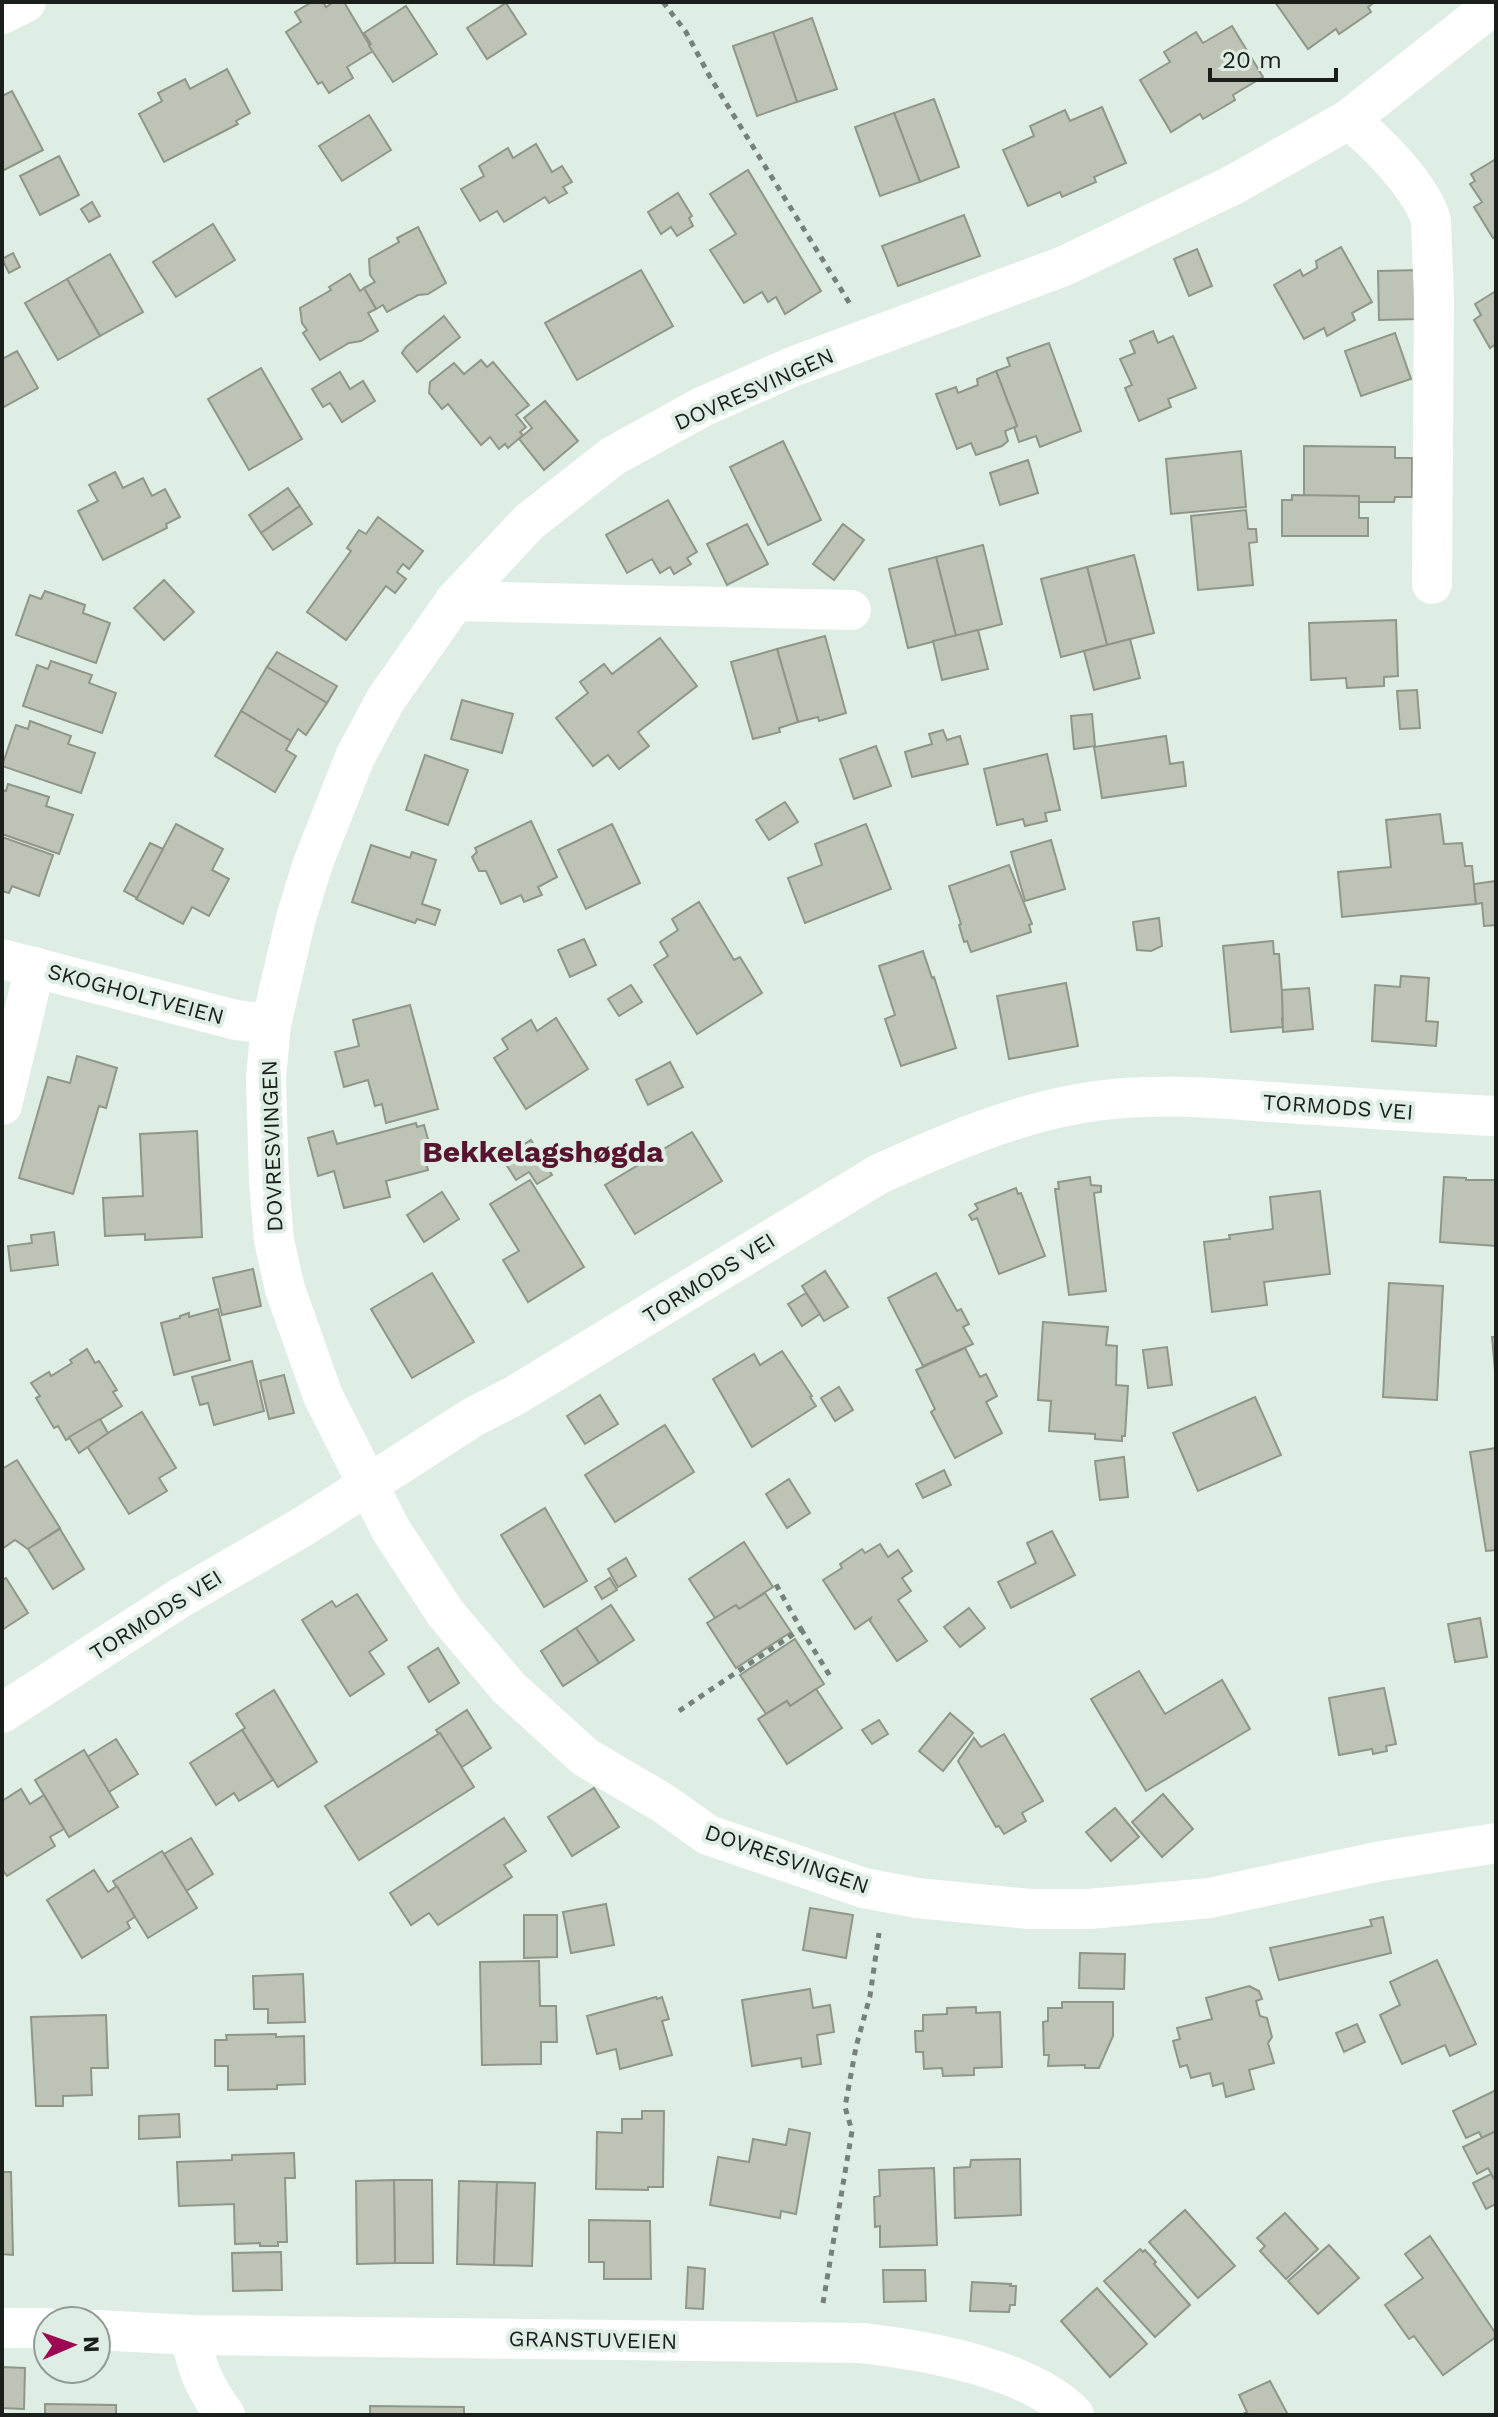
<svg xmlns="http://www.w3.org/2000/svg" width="1498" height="2417" font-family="'Work Sans',sans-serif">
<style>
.building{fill:#bdc3b5;stroke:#909688;stroke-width:2}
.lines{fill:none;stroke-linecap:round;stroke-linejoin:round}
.path{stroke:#77817b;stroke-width:5;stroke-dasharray:6 6;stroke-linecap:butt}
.minor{stroke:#fff;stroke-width:40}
.labels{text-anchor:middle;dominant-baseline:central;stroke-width:8;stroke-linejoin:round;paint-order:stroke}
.street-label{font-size:22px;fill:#1a1f1c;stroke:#dfeee4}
.district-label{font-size:30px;font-weight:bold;fill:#56142f;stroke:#dfeee4}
</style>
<rect width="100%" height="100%" fill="#dfeee4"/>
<g class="building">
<polygon points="312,2 323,2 326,7 334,2 344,2 373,51 347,67 353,78 329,93 322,82 318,84 286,32 301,22 295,12"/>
<polygon points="1275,2 1375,2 1368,7 1371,12 1339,34 1336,29 1308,49"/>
<polygon points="506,3 526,34 487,59 467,28"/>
<polygon points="406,6 437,54 393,82 369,46 371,44 364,33"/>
<polygon points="812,18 837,89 797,102 773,32"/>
<polygon points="1232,26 1263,77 1233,95 1235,100 1203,119 1200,114 1171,132 1140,80 1170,62 1164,52 1196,32 1203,43"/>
<polygon points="773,32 797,102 757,116 733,46"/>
<polygon points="227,69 250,113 236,121 238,124 164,162 139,114 162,101 158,93 185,79 190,89"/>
<polygon points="12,91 43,150 2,171 2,96"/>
<polygon points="934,99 959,167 920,182 894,113"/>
<polygon points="1102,107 1126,163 1094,177 1096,182 1062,197 1060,192 1028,206 1003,150 1034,136 1030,126 1065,110 1070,121"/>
<polygon points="894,113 920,182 880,196 855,127"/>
<polygon points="369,115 391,150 342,181 319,146"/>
<polygon points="536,144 552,172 562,166 572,182 563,187 567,193 549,203 545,197 504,222 497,211 480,221 461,189 484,176 479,166 508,148 513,158"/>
<polygon points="59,156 79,195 40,215 20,176"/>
<polygon points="1496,159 1496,236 1493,238 1474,207 1482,202 1470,184 1475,181 1471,174"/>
<polygon points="748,170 821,291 785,314 776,297 768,302 762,292 744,303 710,250 736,234 710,194"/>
<polygon points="678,193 692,216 689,218 693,226 677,236 671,227 661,234 648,212"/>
<polygon points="92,202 100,216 89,222 81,209"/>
<polygon points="964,215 980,256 898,286 882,246"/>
<polygon points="213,224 235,260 176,297 153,262"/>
<polygon points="418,227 446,283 428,294 418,295 387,312 383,305 376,309 364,288 375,282 370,275 369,259 399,242 397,238"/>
<polygon points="1341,247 1372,302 1352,313 1355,320 1327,336 1324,328 1304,339 1274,285 1300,270 1303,276 1317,268 1316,261"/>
<polygon points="1197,249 1212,286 1189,296 1174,259"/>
<polygon points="13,253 20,267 9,273 2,259"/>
<polygon points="110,254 143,312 100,336 67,279"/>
<polygon points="641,270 673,326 577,380 545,323"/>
<polygon points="1419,270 1420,319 1379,320 1378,271"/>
<polygon points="350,274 360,291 364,288 376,309 368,313 378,331 361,341 349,343 320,360 303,333 307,330 302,323 300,308 331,290 329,287"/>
<polygon points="67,279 100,336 58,360 25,303"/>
<polygon points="1496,291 1496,344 1490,348 1474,320 1481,315 1475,304"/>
<polygon points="444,316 460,337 417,372 402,353 406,347"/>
<polygon points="1153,331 1158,343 1173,336 1196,388 1168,399 1171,407 1139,421 1125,388 1132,385 1120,359 1135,353 1130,341"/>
<polygon points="1395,333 1411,379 1361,396 1345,351"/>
<polygon points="1049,343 1081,431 1040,447 1036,436 1019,442 1014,427 1017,426 996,371 1010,366 1007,358"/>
<polygon points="17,351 38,388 2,408 2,359"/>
<polygon points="481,360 487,367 493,362 529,405 516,415 526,427 520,432 523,435 508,448 505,444 499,449 490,437 481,445 448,404 442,409 429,393 430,382 454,363 464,374"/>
<polygon points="261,368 302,439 249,470 208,399"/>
<polygon points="996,371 1017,426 1005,431 1008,441 1002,446 976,455 971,443 957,449 936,394 956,387 958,393 978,385 977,379"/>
<polygon points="340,372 350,389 363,381 375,401 342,422 330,403 323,407 312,389"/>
<polygon points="545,401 578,441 544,470 519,439 532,428 524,418"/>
<polygon points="783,441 821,520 768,545 730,467"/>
<polygon points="1304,446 1395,447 1395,458 1412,458 1412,497 1395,497 1394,502 1359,502 1359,496 1304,496"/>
<polygon points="1241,451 1246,507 1171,514 1166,459"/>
<polygon points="1028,460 1038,493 1000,505 990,473"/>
<polygon points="115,472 123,488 143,478 152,496 165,489 180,517 166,524 167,528 103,560 78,511 98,501 89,485"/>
<polygon points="288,488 300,506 261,533 249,515"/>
<polygon points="1292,495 1359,496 1359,518 1368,518 1368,536 1282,536 1282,500 1292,500"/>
<polygon points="668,500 697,552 687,558 691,564 674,574 670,567 660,573 652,559 627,573 606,535"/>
<polygon points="300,506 312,524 273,550 261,533"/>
<polygon points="1246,510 1248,529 1256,529 1257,542 1249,543 1253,585 1198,590 1191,516"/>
<polygon points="378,517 423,551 409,569 403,564 397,572 406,579 395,593 386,586 346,640 307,612 351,551 347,548 359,530 366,534"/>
<polygon points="747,524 768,564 727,585 707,544"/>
<polygon points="843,524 864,540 834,580 813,564"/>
<polygon points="983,545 1002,624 956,636 936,557"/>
<polygon points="1134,555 1154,633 1107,645 1087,567"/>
<polygon points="936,557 956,636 908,648 889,569"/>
<polygon points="1087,567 1107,645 1061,657 1041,579"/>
<polygon points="164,580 194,612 164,640 134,608"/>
<polygon points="45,591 85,605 83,613 110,623 96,663 16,635 30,595 41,599"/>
<polygon points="1396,620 1398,676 1384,677 1384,686 1347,688 1346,678 1311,680 1309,623"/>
<polygon points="978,630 988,669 942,680 933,641"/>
<polygon points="825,636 846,713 819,721 818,717 798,722 777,649"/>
<polygon points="660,638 697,686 638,732 649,746 619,769 608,755 593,766 556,718 588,693 580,682 604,664 612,674"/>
<polygon points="1130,639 1140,678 1094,690 1084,651"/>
<polygon points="777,649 798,722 779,728 780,732 753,739 731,662"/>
<polygon points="277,652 337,686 327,703 267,667"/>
<polygon points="51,661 92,675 89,683 116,693 102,733 23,706 37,665 48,669"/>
<polygon points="267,667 327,703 306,735 298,729 291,741 241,711"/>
<polygon points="1417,690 1420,728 1400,729 1397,691"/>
<polygon points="462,700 513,714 502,753 451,739"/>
<polygon points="241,711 291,741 286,750 296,756 275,792 215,756"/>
<polygon points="1092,714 1095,746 1074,749 1071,716"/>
<polygon points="30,721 71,736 68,744 95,753 81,793 2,766 16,725 28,729"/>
<polygon points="943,730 947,740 960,736 968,764 912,777 905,752 932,744 929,734"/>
<polygon points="1166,736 1170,764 1183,762 1186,786 1102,798 1094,747"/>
<polygon points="876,746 891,786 854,799 840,759"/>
<polygon points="1047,754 1060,810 1045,813 1047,821 1025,826 1023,819 997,825 984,769"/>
<polygon points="425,755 468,770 448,825 406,810"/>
<polygon points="8,784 49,797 46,806 73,815 59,854 2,834 2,790 6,791"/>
<polygon points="785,802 798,822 769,840 756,820"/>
<polygon points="1440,814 1444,844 1462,843 1465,866 1472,866 1476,904 1342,917 1338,872 1391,867 1386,820"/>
<polygon points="531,821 557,877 538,887 542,895 524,902 521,895 501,904 486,871 479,871 472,857 477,852 475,848"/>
<polygon points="176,824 223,849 212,870 229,879 209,916 192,907 183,924 136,899"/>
<polygon points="612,824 640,883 586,909 558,850"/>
<polygon points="866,824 891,889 805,923 788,878 822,865 815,844"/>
<polygon points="2,837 53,855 39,896 12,886 9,893 2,891"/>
<polygon points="1051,840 1065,889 1025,901 1011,852"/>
<polygon points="150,843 163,849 137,898 124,891"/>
<polygon points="371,845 410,858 412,852 436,860 422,904 440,910 435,925 417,919 415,923 352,902"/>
<polygon points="1009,865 1032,924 1029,925 1031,932 971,952 967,941 964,942 959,925 961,924 949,886"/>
<polygon points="1496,881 1496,925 1484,926 1482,903 1476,904 1474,884"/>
<polygon points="699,902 734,960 740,957 762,993 697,1034 654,965 668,956 660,942 678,930 672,919"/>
<polygon points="1159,918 1162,946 1151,951 1137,950 1133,922"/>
<polygon points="584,939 596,965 570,977 558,950"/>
<polygon points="1273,941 1274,954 1279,954 1284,1019 1282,1019 1283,1027 1231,1032 1223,946"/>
<polygon points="923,951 932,978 934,977 956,1048 901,1066 885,1019 895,1015 879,966"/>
<polygon points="1401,976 1429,978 1426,1021 1438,1022 1436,1046 1372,1041 1375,985 1400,987"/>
<polygon points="1066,983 1078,1046 1009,1059 997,996"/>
<polygon points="631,985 642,1002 619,1016 608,999"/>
<polygon points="1309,988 1313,1029 1283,1032 1282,990"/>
<polygon points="410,1005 438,1109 386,1123 382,1104 375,1106 368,1080 344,1087 335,1052 359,1046 353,1020"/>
<polygon points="556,1018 588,1069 526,1109 494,1058 508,1049 502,1039 531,1020 537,1031"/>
<polygon points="77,1056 117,1068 106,1108 99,1106 73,1194 19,1178 48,1077 70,1083"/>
<polygon points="670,1062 683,1087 648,1105 636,1080"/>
<polygon points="416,1123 417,1127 424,1125 431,1150 423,1152 428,1170 386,1181 390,1197 344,1208 334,1171 318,1176 308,1138 333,1131 337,1144"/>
<polygon points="197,1131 202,1237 145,1240 145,1234 105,1236 103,1198 143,1196 140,1134"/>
<polygon points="692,1132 722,1181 635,1234 605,1185 638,1165 634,1157 651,1147 655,1154"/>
<polygon points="531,1140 552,1175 537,1184 529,1172 516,1180 502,1158"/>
<polygon points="1090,1177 1091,1185 1101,1186 1101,1192 1094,1193 1106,1291 1069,1295 1055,1189 1059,1189 1058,1182"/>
<polygon points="1444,1177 1466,1178 1466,1180 1496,1180 1496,1246 1440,1242"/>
<polygon points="530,1180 584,1267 528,1302 503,1260 519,1251 490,1204"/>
<polygon points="1016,1188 1018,1194 1021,1193 1045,1256 999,1274 977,1218 972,1220 969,1215 978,1209 975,1204"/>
<polygon points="1320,1191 1330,1274 1264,1282 1267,1305 1212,1312 1204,1242 1230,1239 1229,1235 1273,1229 1270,1197"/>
<polygon points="442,1192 459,1219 424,1242 407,1215"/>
<polygon points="54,1232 58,1265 11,1271 8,1246 32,1243 31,1235"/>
<polygon points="253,1269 261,1306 222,1315 213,1278"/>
<polygon points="825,1271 848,1307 824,1321 802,1286"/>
<polygon points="432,1273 474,1342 412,1378 371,1309"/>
<polygon points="936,1273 957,1311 961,1309 969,1324 963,1327 973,1344 923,1366 888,1298"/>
<polygon points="1389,1283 1443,1286 1437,1400 1383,1397"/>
<polygon points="806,1293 820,1314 802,1326 788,1304"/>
<polygon points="218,1309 230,1360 174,1375 161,1323 180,1318 180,1316 189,1313 189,1317"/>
<polygon points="1043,1322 1108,1327 1106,1345 1117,1346 1116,1385 1128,1386 1125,1436 1122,1436 1122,1441 1095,1439 1095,1434 1049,1431 1051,1401 1038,1400"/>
<polygon points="1492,1337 1496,1337 1496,1381"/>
<polygon points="1167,1347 1172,1385 1148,1388 1143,1350"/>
<polygon points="965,1348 980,1377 986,1374 997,1396 986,1402 1002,1433 955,1458 931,1412 935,1409 916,1370"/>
<polygon points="87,1349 95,1363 99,1361 117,1390 113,1392 122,1406 66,1440 58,1426 54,1428 36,1398 40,1396 31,1383 49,1372 51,1376 72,1363 70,1360"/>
<polygon points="782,1351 812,1396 810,1397 816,1406 752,1447 713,1379 754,1354 760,1365"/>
<polygon points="252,1361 264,1411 214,1425 208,1403 200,1405 192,1377"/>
<polygon points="284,1375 294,1413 269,1419 260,1381"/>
<polygon points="839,1387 853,1410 835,1421 821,1398"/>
<polygon points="600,1395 618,1424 585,1444 567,1416"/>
<polygon points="1255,1397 1281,1455 1198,1491 1173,1433"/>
<polygon points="142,1412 176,1468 159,1478 167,1491 129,1514 87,1446"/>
<polygon points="100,1419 108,1433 79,1453 69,1437"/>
<polygon points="665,1425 694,1472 615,1522 585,1475"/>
<polygon points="1496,1448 1496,1550 1486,1551 1470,1452"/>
<polygon points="1124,1457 1128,1497 1100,1500 1095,1461"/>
<polygon points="17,1460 60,1528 28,1549 15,1540 2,1549 2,1469"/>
<polygon points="944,1470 951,1485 923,1498 916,1484"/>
<polygon points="789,1479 810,1513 787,1528 766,1494"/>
<polygon points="545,1508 587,1581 544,1607 501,1535"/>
<polygon points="60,1529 84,1569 53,1589 28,1549"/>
<polygon points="1052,1531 1075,1575 1011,1608 998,1582 1036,1563 1027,1543"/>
<polygon points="744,1542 773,1587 739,1609 736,1605 715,1618 689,1579"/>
<polygon points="880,1544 888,1557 898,1550 912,1571 902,1578 911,1591 898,1600 927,1641 897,1661 870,1621 871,1618 855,1629 823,1580 842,1568 840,1564 862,1549 865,1553"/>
<polygon points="626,1558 636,1576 618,1587 608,1569"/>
<polygon points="6,1578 28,1613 2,1630 2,1580"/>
<polygon points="610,1578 617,1590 602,1599 595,1587"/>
<polygon points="765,1593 791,1632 736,1668 707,1623 736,1605 739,1609"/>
<polygon points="357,1594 387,1640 369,1652 384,1674 350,1696 302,1620 332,1601 336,1607"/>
<polygon points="611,1605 634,1640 599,1663 576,1628"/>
<polygon points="969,1608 985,1628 960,1647 944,1627"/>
<polygon points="1480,1618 1487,1657 1455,1662 1448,1624"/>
<polygon points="576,1628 599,1663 563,1686 541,1651"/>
<polygon points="795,1639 824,1684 790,1706 787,1701 766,1714 740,1675"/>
<polygon points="438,1648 459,1683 429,1702 408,1667"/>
<polygon points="1139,1671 1165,1714 1222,1680 1250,1729 1146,1791 1091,1699"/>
<polygon points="1384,1688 1396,1744 1386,1746 1387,1751 1373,1754 1372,1749 1339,1755 1329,1698"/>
<polygon points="816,1689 842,1728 787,1764 758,1719 787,1701 790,1706"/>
<polygon points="274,1690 317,1762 278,1787 242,1730 245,1728 236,1714"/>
<polygon points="467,1710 491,1748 462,1767 436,1730"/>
<polygon points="950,1713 973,1733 943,1771 919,1751"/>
<polygon points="879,1720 888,1734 872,1744 862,1730"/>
<polygon points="242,1730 273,1780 239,1801 234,1793 216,1805 190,1763"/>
<polygon points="440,1733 474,1787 359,1860 325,1806"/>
<polygon points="1004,1734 1043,1801 1022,1813 1026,1821 1004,1834 999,1826 996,1827 958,1761 974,1738 981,1747"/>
<polygon points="116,1739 138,1774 109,1792 87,1757"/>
<polygon points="84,1750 118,1807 69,1837 35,1780"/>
<polygon points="594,1788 619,1827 572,1856 548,1817"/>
<polygon points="21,1789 30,1804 44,1795 64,1829 50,1837 55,1846 7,1876 2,1869 2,1801"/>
<polygon points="1163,1794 1193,1829 1162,1857 1132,1822"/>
<polygon points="1115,1808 1139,1837 1111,1861 1086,1832"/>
<polygon points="504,1818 526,1851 504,1865 512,1877 438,1925 429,1913 411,1925 390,1893"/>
<polygon points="191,1838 213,1874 186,1891 164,1854"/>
<polygon points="162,1851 197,1908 148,1938 113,1881"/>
<polygon points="94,1870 108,1892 117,1886 135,1917 127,1922 130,1928 82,1958 47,1900"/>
<polygon points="606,1904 614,1945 571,1953 563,1912"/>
<polygon points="810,1908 853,1915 846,1958 803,1950"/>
<polygon points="524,1915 557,1915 557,1957 524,1958"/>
<polygon points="1383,1917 1391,1953 1279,1980 1270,1948 1372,1926 1370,1920"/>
<polygon points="1080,1953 1125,1954 1124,1989 1079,1988"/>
<polygon points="1437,1960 1476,2044 1450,2056 1445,2045 1402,2064 1380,2015 1400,2005 1390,1982"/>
<polygon points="539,1961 540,2006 556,2006 557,2042 541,2042 541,2064 482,2065 480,1962"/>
<polygon points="303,1974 305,2022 268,2023 268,2009 254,2009 253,1976"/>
<polygon points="1249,1986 1259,1991 1262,1999 1256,2001 1260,2016 1267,2018 1272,2037 1268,2043 1274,2063 1249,2070 1254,2089 1226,2097 1223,2083 1213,2086 1210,2073 1191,2078 1187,2065 1180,2067 1173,2041 1180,2039 1177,2028 1212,2019 1206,1998"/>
<polygon points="810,1989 813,2008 830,2005 834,2032 817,2035 821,2064 802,2067 801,2058 752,2066 742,2000"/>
<polygon points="656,1997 657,1999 662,1997 669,2019 662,2021 672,2055 620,2069 616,2049 597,2054 587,2016"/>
<polygon points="1062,2002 1113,2002 1113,2036 1099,2068 1085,2068 1085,2065 1048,2066 1049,2055 1044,2055 1043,2022 1048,2021 1048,2008 1062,2008"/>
<polygon points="976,2007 976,2013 1000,2012 1002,2067 974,2068 974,2075 943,2076 942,2068 924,2069 923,2052 916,2052 915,2031 923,2031 923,2015 947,2014 947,2008"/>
<polygon points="106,2015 108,2068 91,2068 92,2095 63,2096 63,2106 36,2106 31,2017"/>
<polygon points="1357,2024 1365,2042 1344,2052 1336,2033"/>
<polygon points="276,2034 276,2037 304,2036 305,2084 277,2085 277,2089 228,2090 228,2066 215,2066 215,2040 227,2040 226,2035"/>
<polygon points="1496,2090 1496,2131 1482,2138 1479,2132 1466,2138 1453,2111"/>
<polygon points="642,2111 664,2111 663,2187 648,2187 648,2190 596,2189 597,2132 622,2133 622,2119 642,2119"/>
<polygon points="179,2114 180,2137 139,2139 139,2116"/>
<polygon points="789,2129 810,2133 796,2214 781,2211 780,2218 710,2205 718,2157 749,2162 753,2139 786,2145"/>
<polygon points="1496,2131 1496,2178 1494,2179 1488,2168 1477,2174 1463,2147"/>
<polygon points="294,2153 295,2178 285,2178 287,2242 278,2242 278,2246 260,2246 260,2243 235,2244 234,2204 179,2206 177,2162 232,2160 232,2155"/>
<polygon points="1020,2159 1021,2215 955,2218 954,2168 970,2167 971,2160"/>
<polygon points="934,2168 937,2245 880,2247 880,2226 875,2227 874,2197 880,2196 879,2170"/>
<polygon points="2,2172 11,2172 13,2255 2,2254"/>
<polygon points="1491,2174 1494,2179 1496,2178 1496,2204 1486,2209 1473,2183"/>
<polygon points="394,2180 432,2180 433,2263 395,2263"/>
<polygon points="394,2180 395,2263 357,2264 356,2181"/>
<polygon points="459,2181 497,2182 494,2265 457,2264"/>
<polygon points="497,2182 535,2183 532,2266 494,2265"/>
<polygon points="1185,2210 1235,2266 1198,2298 1149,2242"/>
<polygon points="1285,2213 1318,2249 1286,2279 1260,2251 1265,2246 1257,2238"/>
<polygon points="589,2220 650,2221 651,2279 604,2279 604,2262 589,2262"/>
<polygon points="1430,2236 1496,2334 1496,2337 1443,2375 1414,2336 1409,2339 1385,2305 1423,2278 1405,2254"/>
<polygon points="1329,2245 1359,2278 1318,2314 1288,2281"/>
<polygon points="1140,2249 1143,2252 1145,2250 1156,2262 1154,2264 1190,2305 1155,2337 1104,2281"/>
<polygon points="281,2252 282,2290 233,2291 232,2253"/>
<polygon points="688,2267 705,2269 703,2309 686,2308"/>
<polygon points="883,2270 925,2270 926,2301 884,2302"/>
<polygon points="972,2282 1011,2284 1010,2286 1016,2286 1015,2305 1010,2305 1009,2312 970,2311"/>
<polygon points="1097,2288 1147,2344 1110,2377 1061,2321"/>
<polygon points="2,2367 25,2368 24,2409 2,2408"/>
<polygon points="1270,2381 1288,2415 1241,2415 1247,2412 1239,2395"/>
<polygon points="45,2404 116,2405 116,2415 45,2415"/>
<polygon points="370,2406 464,2407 464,2415 370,2415"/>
</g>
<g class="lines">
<g class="path">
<polyline points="663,2 686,32 710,77 850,304"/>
<polyline points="801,1629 830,1676"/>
<polyline points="679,1711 801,1629 774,1581"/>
<polyline points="823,2303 852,2131 845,2107 856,2047 870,1996 879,1933"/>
</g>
<g class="minor">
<polyline points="1496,3 1348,120 1233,185 1064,266 792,367 702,407 613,456 529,522 455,601 386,699 355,757 313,863 296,918 271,1024 266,1078 269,1182 274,1240 285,1289 323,1396 391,1530 446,1614 509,1688 585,1757 663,1803 708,1835 864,1888 917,1898 1030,1909 1089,1909 1210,1898 1381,1861 1496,1843"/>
<polyline points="2,14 26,2"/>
<path d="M1348 120C1375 139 1423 189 1431 221L1434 298 1432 584"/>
<polyline points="455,601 851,610"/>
<polyline points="2,959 236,1020 271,1024"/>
<polyline points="2,1105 35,967"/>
<path d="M2 1713 180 1598 304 1526 473 1417 514 1396 879 1174C948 1143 1020 1111 1096 1101 1155 1093 1214 1098 1272 1102 1347 1107 1421 1113 1496 1116"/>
<polyline points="2,2328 48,2328"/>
<path d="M96 2330 191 2335 861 2343C924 2350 1029 2368 1074 2415"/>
<path d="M191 2335C196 2368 205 2388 225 2415"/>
</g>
</g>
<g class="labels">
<g class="street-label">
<text transform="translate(754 389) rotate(-24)">DOVRESVINGEN</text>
<text transform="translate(136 994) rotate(15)">SKOGHOLTVEIEN</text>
<text transform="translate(1338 1107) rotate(4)">TORMODS VEI</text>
<text transform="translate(272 1146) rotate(-92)">DOVRESVINGEN</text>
<text transform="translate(709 1278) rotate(-32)">TORMODS VEI</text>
<text transform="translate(156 1615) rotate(-32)">TORMODS VEI</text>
<text transform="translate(787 1859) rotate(19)">DOVRESVINGEN</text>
<text transform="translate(593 2340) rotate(1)">GRANSTUVEIEN</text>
</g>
<g class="district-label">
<text x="543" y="1151">Bekkelagshøgda</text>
</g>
</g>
<rect width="1498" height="2417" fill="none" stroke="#1a1f1c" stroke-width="8"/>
<g transform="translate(72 2345) rotate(88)"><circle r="38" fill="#dfeee4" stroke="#909b94" stroke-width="2"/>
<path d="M0-6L14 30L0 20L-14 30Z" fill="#9e0852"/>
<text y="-12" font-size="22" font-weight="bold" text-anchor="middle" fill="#1a1f1c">N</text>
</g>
<path d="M1210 68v12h126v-12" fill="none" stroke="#1a1f1c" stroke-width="4"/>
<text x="1222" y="68" font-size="24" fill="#1a1f1c" stroke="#dfeee4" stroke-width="6" paint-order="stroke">20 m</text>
</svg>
